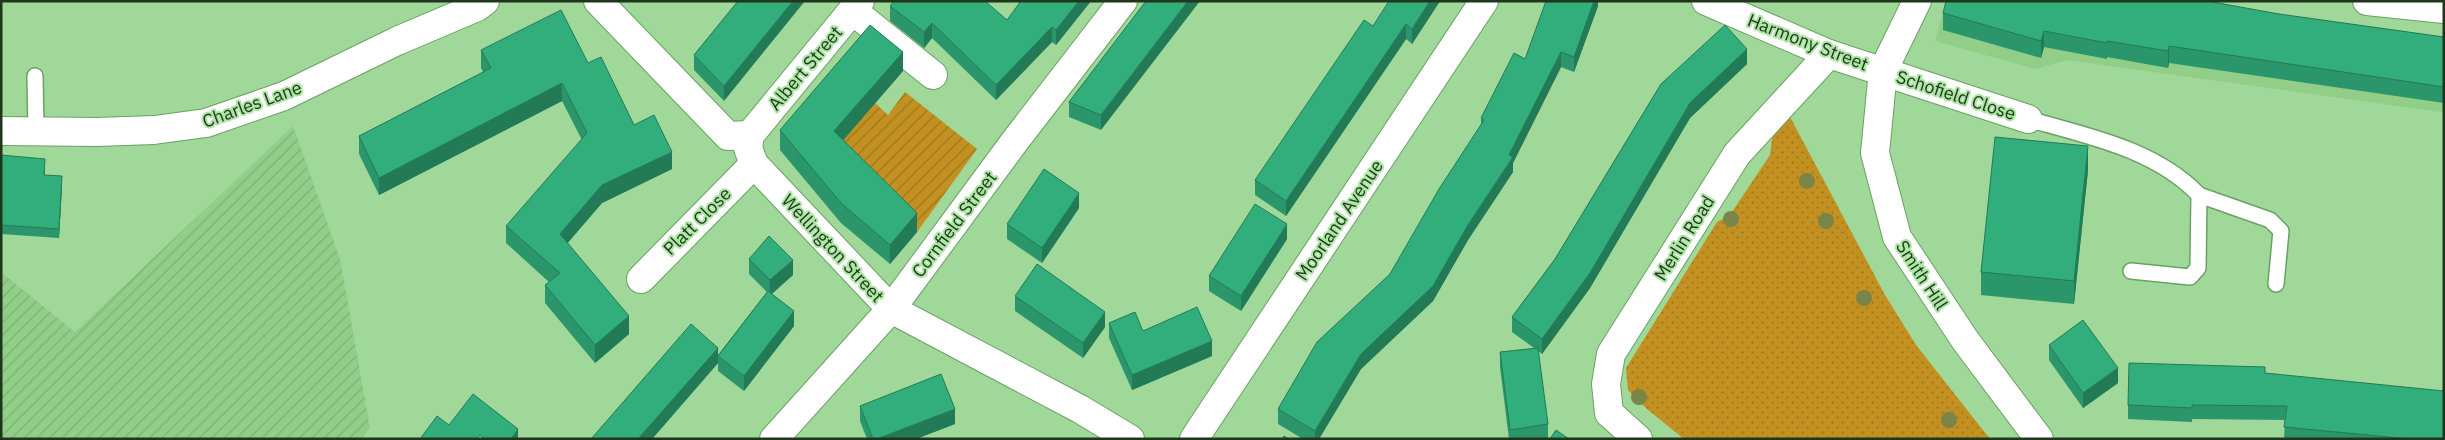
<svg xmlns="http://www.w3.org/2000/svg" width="2445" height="440" font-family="'IBM Plex Sans',sans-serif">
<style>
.built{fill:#91cf89}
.industrial{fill:url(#industrial-furrows)}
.grass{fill:url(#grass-dots)}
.garden{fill:url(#garden-furrows)}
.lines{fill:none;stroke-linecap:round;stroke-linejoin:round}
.lane-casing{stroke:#6aa164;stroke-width:18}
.street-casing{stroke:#6aa164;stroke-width:30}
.secondary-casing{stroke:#6aa164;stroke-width:30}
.lane{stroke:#fff;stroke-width:15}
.street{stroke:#fff;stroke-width:28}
.secondary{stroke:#fff;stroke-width:28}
.tree{fill:#7a8548}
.wall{fill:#2b966b}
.shaded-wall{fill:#237a57}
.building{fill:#32ae7c;stroke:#237a57}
.labels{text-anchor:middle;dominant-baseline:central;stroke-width:4;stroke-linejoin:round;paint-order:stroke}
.street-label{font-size:18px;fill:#1f361c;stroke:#ace5a4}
</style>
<defs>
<pattern id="industrial-furrows" width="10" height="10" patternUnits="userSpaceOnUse" patternTransform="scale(1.25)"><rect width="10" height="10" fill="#91cf89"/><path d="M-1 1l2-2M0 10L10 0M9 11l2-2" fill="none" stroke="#7db276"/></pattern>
<pattern id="grass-dots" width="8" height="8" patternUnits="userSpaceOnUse" patternTransform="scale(1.25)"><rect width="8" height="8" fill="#c39121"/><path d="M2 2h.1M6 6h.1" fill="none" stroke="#9e771c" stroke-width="1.8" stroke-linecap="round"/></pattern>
<pattern id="garden-furrows" width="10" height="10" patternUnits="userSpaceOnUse" patternTransform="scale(1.25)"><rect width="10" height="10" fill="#c39121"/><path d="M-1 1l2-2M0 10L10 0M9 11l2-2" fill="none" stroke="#9e771c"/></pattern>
</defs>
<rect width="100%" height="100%" fill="#9fd898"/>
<polygon class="built" points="1946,1 2150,1 2444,46 2444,109 2441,112 2067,60 2035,69 1935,41"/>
<polygon class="industrial" points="293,126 340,259 370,428 361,439 1,439 1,272 75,332"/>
<polygon class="grass" points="1790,117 1885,295 1916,345 1990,439 1684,439 1647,409 1628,390 1626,368 1717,222 1730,215 1770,155 1773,133"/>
<polygon class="garden" points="905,92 977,149 917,232 834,151 875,103 888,115"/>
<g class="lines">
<g class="lane-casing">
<g id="lane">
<polyline points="35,76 36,131"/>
<path d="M2028 119C2087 136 2155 149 2199 195L2198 268 2190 277 2131 271"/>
<polyline points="2199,195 2270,220 2281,231 2276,284"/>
</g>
</g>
<g class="street-casing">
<g id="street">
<polyline points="598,1 728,136 750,135"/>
<polyline points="860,1 750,135 748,148 754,164 891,309 1080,409 1130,439"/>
<polyline points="1706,1 1829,54 2028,119"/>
<polyline points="1917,1 1883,71 1875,153 1897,237 1965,340 2039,439"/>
<polyline points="853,11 933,75"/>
<polyline points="1,131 97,132 154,130 206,123 284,96 397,41 477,7 485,1"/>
<polyline points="641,279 754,164"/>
<polyline points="774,439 891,309 1015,141 1123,1"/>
<polyline points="1194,439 1484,1"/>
<polyline points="1638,439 1609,413 1606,384 1611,354 1737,154 1829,54"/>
</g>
</g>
<g class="secondary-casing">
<polyline id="secondary" points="2367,1 2444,9"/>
</g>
<use href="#lane" class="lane"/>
<use href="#street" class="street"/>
<use href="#secondary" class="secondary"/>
</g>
<g class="tree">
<circle cx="1807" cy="181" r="8"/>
<circle cx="1731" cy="219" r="8"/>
<circle cx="1826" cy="221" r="8"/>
<circle cx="1864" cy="298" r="8"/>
<circle cx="1639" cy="397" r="8"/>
<circle cx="1949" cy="420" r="8"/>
</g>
<g class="wall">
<polygon points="738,1 724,101 694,70 694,55"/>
<polygon points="1021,1 1091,1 1056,45 1052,42 996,100 932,38 924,48 890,21 890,6 1007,20"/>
<polygon points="1146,1 1101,130 1069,117 1069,102"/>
<polygon points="1440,1 1412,44 1406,39 1286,216 1255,195 1255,180 1373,26"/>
<polygon points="1598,1 1598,6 1574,72 1561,67 1513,163 1513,172 1468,240 1433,301 1361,369 1319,439 1303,439 1278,424 1278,409 1390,274 1481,125 1481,118 1525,59"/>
<polygon points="1943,13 2279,14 2444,37 2444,103 2169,63 2168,68 2107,57 2107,59 2044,47 2041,58 1943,30"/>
<polygon points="481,50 588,63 634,125 672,169 602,203 567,243 629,334 595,363 545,303 545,285 549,282 506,243 506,226 582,140 562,101 379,195 359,154 359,136 483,72 481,68"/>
<polygon points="1747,64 1690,118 1590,288 1542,354 1538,351 1548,424 1548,439 1509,439 1500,367 1500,352 1534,348 1512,332 1512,317 1555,259 1661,84"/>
<polygon points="903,71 843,140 917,232 890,264 841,223 780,150 780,130"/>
<polygon points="1,155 45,167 45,175 62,185 59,238 1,234"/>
<polygon points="2088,170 2074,304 1981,295 1981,272"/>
<polygon points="1079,208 1042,263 1007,239 1007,224"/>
<polygon points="1287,239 1241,311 1209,291 1209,276"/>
<polygon points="749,259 793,275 772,294 794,326 744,391 718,371 718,363 652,439 591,439 718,355 767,292 749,274"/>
<polygon points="1015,296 1105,327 1083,358 1015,311"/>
<polygon points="1109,323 1143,331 1212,356 1132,390 1109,338"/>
<polygon points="2049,345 2118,383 2083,408 2049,360"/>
<polygon points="2265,373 2444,439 2284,439 2285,420 2192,419 2192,422 2128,419 2128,405"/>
<polygon points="860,406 955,424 916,439 867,439 860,421"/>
</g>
<g class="shaded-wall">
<polygon points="793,1 805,1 724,101 724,86"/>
<polygon points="1079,1 1091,1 1056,45 1056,30"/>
<polygon points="1188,1 1200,1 1101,130 1101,115"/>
<polygon points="1430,1 1440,1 1412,44 1412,29"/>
<polygon points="1594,1 1598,1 1598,6 1574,72 1574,57"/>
<polygon points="932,23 932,38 924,48 924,32"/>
<polygon points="1406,24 1406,39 1286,216 1286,201"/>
<polygon points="1052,27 1052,42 996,100 996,85"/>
<polygon points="2044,31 2044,47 2041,58 2041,41"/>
<polygon points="2169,46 2169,63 2168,68 2168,51"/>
<polygon points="1747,49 1747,64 1690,118 1590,288 1542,354 1542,339 1690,103"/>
<polygon points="903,52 903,71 834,151 834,131"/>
<polygon points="1561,52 1561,67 1513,163 1513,172 1468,240 1433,301 1361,369 1319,439 1315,439 1315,431 1361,354 1509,155"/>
<polygon points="562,83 562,101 379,195 379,178"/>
<polygon points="2088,146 2088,170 2074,304 2074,281"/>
<polygon points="672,152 672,169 602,203 560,252 560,234 602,185"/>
<polygon points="62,176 62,185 59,238 59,229"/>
<polygon points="1079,193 1079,208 1042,263 1042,248"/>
<polygon points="917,213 917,232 890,264 890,245"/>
<polygon points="1287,224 1287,239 1241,311 1241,296"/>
<polygon points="793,260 793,275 770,295 770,280"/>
<polygon points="794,311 794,326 744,391 744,376"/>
<polygon points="1105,312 1105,327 1083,358 1083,343"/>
<polygon points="629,316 629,334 595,363 595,345"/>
<polygon points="1212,341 1212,356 1132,390 1132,375"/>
<polygon points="718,348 718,363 652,439 638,439"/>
<polygon points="2118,368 2118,383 2083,408 2083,393"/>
<polygon points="955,409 955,424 916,439 877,439"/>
<polygon points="518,429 518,439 511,439"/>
</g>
<g class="building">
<polygon points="738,1 793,1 724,86 694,55"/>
<polygon points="894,1 985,1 1007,20 1021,1 1079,1 1056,30 1052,27 996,85 932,23 924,32 890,6"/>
<polygon points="1146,1 1188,1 1101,115 1069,102"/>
<polygon points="1389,1 1430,1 1412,29 1406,24 1286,201 1255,180 1364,20 1373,26"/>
<polygon points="1546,1 1594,1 1574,57 1561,52 1509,155 1513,157 1468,225 1433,286 1361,354 1315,431 1278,409 1317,342 1390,274 1439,189 1484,120 1481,118 1514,53 1525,59"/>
<polygon points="1946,1 2207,1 2279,14 2444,37 2444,87 2169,46 2168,51 2107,41 2107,43 2044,31 2041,41 1943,13"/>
<polygon points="561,10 588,63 601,57 634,125 654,115 672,152 602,185 560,234 629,316 595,345 545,285 560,273 506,226 587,133 562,83 379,178 359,136 491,68 481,50"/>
<polygon points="870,25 903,52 834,131 917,213 890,245 841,203 780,130"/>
<polygon points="1725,25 1747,49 1690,103 1590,273 1542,339 1512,317 1555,259 1661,84"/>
<polygon points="1995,137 2088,146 2074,281 1981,272"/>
<polygon points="1,155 45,159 44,175 62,176 59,229 1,225"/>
<polygon points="1044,169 1079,193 1042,248 1007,224"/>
<polygon points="1255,204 1287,224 1241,296 1209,276"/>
<polygon points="769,236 793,260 770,280 749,259"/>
<polygon points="1037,264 1105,312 1083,343 1015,296"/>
<polygon points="768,291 794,311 744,376 718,356"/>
<polygon points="1197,307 1212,341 1132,375 1109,323 1135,312 1143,331"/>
<polygon points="2083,320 2118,368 2083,393 2049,345"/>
<polygon points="691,324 718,348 638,439 591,439"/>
<polygon points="1538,348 1548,424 1510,430 1500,352"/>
<polygon points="2129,363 2265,367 2265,373 2444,391 2444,439 2410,439 2284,427 2287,406 2192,405 2192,408 2128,405"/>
<polygon points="941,374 955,409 877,439 873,439 860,406"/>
<polygon points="473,394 518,429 511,439 484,439 480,435 477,439 420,439 437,416 449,425"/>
<polygon points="1556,430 1569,439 1550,439"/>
<polygon points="1284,436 1289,439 1282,439"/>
</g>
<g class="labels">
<g class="street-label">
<text transform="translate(1808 42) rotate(21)">Harmony Street</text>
<text transform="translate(805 68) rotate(-50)">Albert Street</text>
<text transform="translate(1956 95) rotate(18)">Schofield Close</text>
<text transform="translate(252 104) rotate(-20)">Charles Lane</text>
<text transform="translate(1339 220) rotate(-56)">Moorland Avenue</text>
<text transform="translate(697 221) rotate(-45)">Platt Close</text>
<text transform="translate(954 224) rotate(-53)">Cornfield Street</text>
<text transform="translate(1684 238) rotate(-58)">Merlin Road</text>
<text transform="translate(833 248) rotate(47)">Wellington Street</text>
<text transform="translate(1922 275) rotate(57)">Smith Hill</text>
</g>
</g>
<rect width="2445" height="440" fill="none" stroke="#1f361c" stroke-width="5"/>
</svg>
